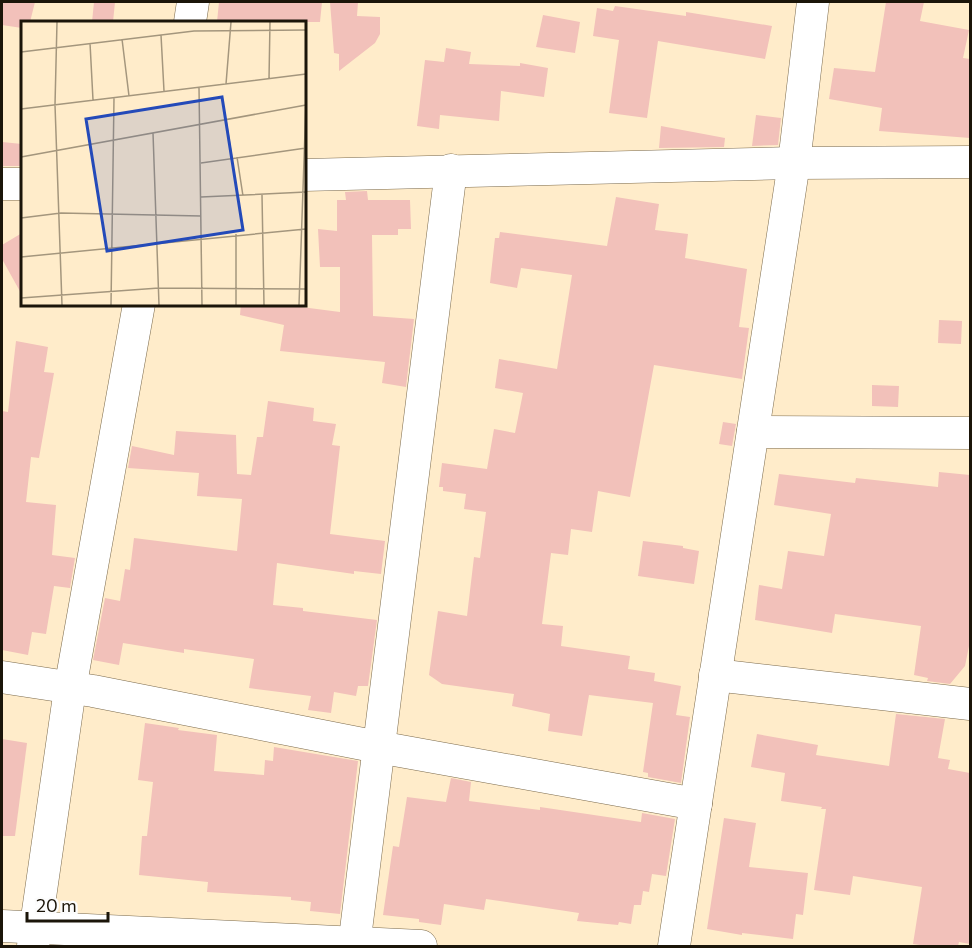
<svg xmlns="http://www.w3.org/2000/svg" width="972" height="948" font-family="Commissioner,sans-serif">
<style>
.building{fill:#f2c1ba}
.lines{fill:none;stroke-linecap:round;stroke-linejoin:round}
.minor-casing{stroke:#7c6b4d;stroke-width:33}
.minor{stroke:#fff;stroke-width:32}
.inset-road{fill:none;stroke:#a4967d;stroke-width:1.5}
.view{fill:#244ab9;fill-opacity:0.15;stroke:#244ab9;stroke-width:3}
.inset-edge{fill:none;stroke:#1b1509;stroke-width:3}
</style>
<rect width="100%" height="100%" fill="#ffecca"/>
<g class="building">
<polygon points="2,2 35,2 30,22 22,22 22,28 2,25"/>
<polygon points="94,2 115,2 113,22 92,22"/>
<polygon points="219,2 322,2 320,22 217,22"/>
<polygon points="330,2 358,2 357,16 380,17 380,34 375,43 339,71 339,54 334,53"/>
<polygon points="886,2 924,2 920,21 969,30 963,58 970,59 970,138 879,131 882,108 829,99 834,68 875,72"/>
<polygon points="615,6 686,16 686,12 772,26 765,59 658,41 647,118 609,113 619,40 593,36 597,8 613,11"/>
<polygon points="543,15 580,22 575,53 536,47"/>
<polygon points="446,48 471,52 469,64 520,66 520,63 548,68 544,97 501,91 499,121 440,115 439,129 417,126 425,60 444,62"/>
<polygon points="756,115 781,118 778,145 752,146"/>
<polygon points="661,126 725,138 724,147 659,148"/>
<polygon points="2,142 22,144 22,166 2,166"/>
<polygon points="367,191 368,200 410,200 411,229 398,229 398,235 372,235 373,316 414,319 406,387 382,383 385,362 280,351 284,325 240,315 241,304 278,304 340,312 340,267 320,267 318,229 337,231 337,200 346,200 345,192"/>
<polygon points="616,197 659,204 655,230 688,234 685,258 747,269 739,327 749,328 742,379 654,365 630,497 598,491 592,532 571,529 568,555 551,553 542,624 563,626 561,646 630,656 628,669 655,673 654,681 681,686 676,715 690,717 681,783 648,777 648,773 643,772 653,703 589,695 582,736 548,731 550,714 512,706 514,694 442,684 429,675 438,611 467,616 474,557 480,558 486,512 464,509 466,494 443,491 443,487 439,487 442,463 487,469 494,429 515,433 523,393 495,388 499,359 557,369 572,275 521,268 517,288 490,283 495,238 499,238 500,232 607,246"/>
<polygon points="22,233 22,295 2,259 2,245"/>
<polygon points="939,320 962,321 961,344 938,343"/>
<polygon points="16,341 48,347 44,372 54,373 39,458 31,457 26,502 56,505 52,555 75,558 70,588 54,586 46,634 32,632 28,655 2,650 2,411 8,412"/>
<polygon points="872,385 899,386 898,407 872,406"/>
<polygon points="268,401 314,408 313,421 336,424 332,445 340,446 330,534 385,541 381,574 354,571 354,574 277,563 273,605 303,608 303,611 377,620 368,686 358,686 356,696 334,692 331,713 308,710 311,696 249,688 254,659 184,649 184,653 123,643 119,665 93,660 105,598 120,601 125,569 130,570 134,538 237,551 242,499 197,496 199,473 128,468 132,446 174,455 176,431 236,435 237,474 251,475 257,437 263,437"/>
<polygon points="723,422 736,424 732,446 719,444"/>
<polygon points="939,472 970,475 970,641 965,666 950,684 927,681 928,678 914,675 921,626 835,614 832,633 755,620 759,585 782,589 788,551 824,556 831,514 774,505 779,474 855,483 856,478 938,487"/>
<polygon points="643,541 683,546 683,548 699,551 694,584 638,576"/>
<polygon points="896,714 945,719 938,758 950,760 948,769 970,773 970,944 959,942 958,946 927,946 913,944 922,887 853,876 850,895 814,890 826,809 821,809 822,807 781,801 785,773 751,767 757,734 818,745 816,755 889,766"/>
<polygon points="145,723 179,728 178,730 217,735 214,771 264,775 265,760 273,761 274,747 358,761 340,914 310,911 311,902 291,900 291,897 207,892 208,882 139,875 142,836 147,836 153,782 138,780"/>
<polygon points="2,739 27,743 15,836 2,836"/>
<polygon points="451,778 471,782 469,801 540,810 540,807 641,822 642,813 675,819 666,876 652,874 649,892 643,891 641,905 634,905 631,924 619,922 618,925 577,921 579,913 486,899 484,910 444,904 441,925 419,922 419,919 383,915 393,846 399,847 407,797 446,802"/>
<polygon points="724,818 756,823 749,867 808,873 803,915 796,914 793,939 742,933 742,935 707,929"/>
</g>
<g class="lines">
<g class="minor-casing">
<g id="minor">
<polyline points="190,22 193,2"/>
<polyline points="304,175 794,163 970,162"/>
<polyline points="2,184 22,184"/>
<polyline points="753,432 970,433"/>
<polyline points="715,675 970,704"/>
<polyline points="2,677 93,691 378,747 696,804"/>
<polyline points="2,926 421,946"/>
<polyline points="33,946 70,689 139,304"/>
<polyline points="354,946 451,170"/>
<polyline points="674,946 794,163 813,2"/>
</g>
</g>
<use href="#minor" class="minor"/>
</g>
<g transform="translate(21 21)">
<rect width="285" height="285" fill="#ffecca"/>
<path class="inset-road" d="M36 1 34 84 41 284M140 14 143 70M101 18 108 75M69 22 72 79M0 31 173 10 285 9M248 58 249 1M205 63 210 1M178 66 181 284M0 88 285 53M205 99 211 137M132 112 138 284M0 136 285 84M216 136 222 175M180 142 285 127M241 174 243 284M180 176 285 171M0 197 40 192 180 195M0 236 285 208M0 277 138 267 285 268M90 284 93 77M215 284V213M278 284 285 81"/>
<path class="view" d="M201 76 222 209 86 230 65 98Z"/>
<rect width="285" height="285" class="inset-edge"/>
</g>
<rect width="972" height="948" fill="none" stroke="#1b1509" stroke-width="6"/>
<path d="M27 912v9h81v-9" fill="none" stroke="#1b1509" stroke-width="3"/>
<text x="36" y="912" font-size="18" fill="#1b1509" stroke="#fcfcfc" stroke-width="4.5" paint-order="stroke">20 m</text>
</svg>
